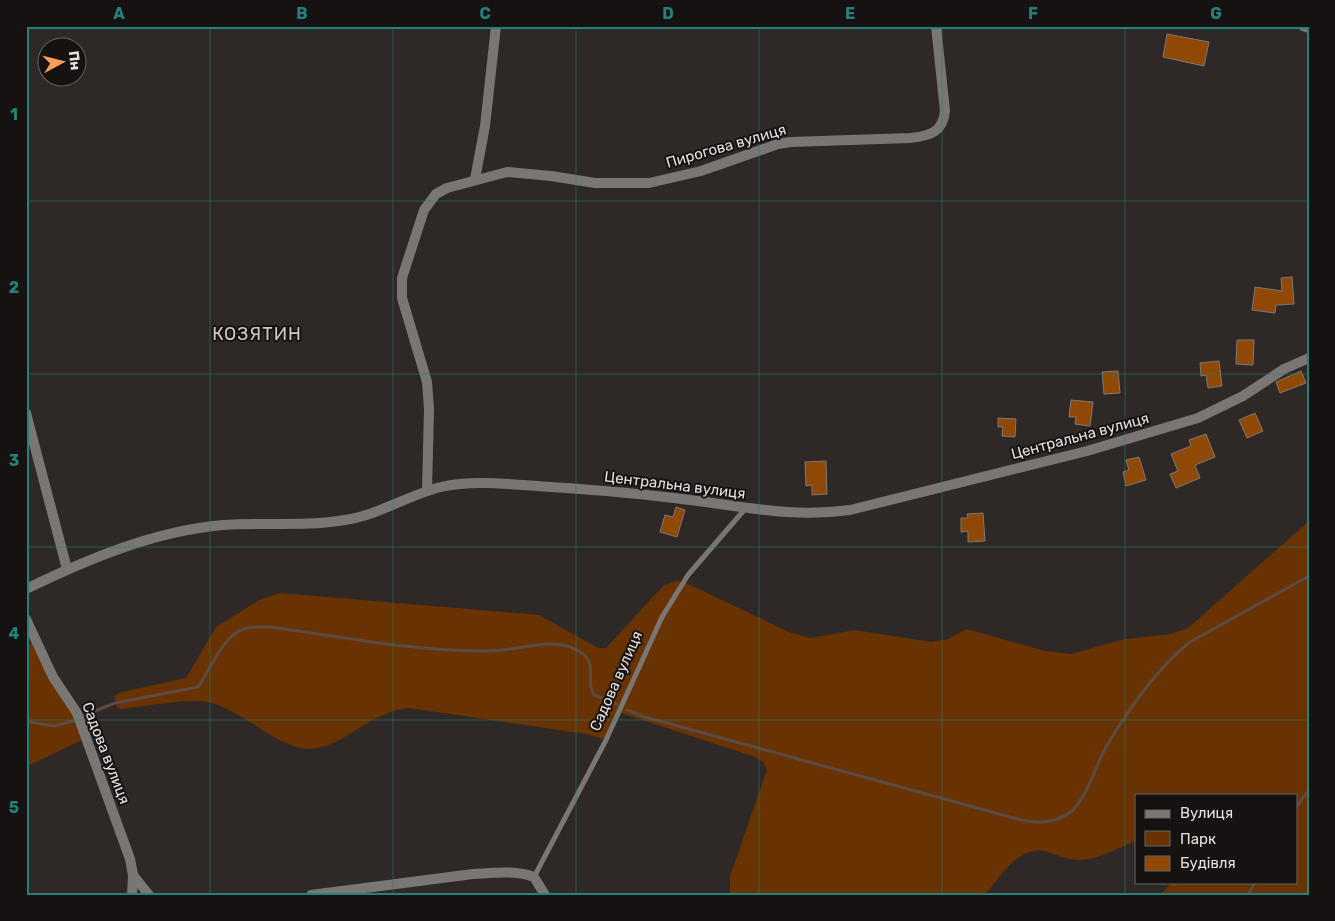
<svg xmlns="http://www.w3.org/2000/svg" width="1335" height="921" font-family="Rubik,sans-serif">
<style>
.green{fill:#683202}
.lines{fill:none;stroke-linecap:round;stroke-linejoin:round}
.stream{stroke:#5c4b43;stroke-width:3}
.building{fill:#8f4806;stroke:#7f7975}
.service{stroke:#797674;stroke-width:5}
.minor{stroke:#797674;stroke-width:10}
.tertiary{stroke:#797674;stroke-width:10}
.grid{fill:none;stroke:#248179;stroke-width:1;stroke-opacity:0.55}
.labels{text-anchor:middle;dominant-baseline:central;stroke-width:4;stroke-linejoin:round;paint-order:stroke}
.street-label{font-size:15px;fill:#e4e0de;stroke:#151211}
.quarter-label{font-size:18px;letter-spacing:1px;fill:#cfc8c4;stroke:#151211}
.neatline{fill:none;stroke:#248179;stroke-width:2}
.grid-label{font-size:16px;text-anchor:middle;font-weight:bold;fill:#248179}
</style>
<rect width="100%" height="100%" fill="#2e2926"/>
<g class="green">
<path d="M1309 521V893L1307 895H1160L1172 882H1296V795H1136V841C1119 847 1096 861 1078 860 1066 860 1055 854 1044 851 1018 846 1000 877 985 895H730V876L767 770 764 763 755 757 618 712 606 740 586 734 409 708C370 711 341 750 308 749 278 748 242 711 212 703 192 697 144 707 121 709L117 707 114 696 122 692 186 678 216 627 261 599 280 593 539 615 598 648H606L664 585 677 581 684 582 789 632 810 638 855 630 931 642 948 639 967 629 1045 651 1071 654 1125 639 1171 634 1188 628Z"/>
<polygon points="35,640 86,738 26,767 26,646"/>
</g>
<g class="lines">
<g class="stream">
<path d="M627 710 645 717 1021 820C1039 824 1057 823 1072 811 1087 797 1096 765 1106 747 1128 710 1156 669 1190 642L1309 576"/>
<path d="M85 715 115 703 198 687C210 670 223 635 244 629 252 626 262 627 271 627 344 637 416 652 490 651 519 651 552 635 579 651 600 664 584 679 594 695L616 704"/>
<polyline points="26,721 53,726 74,721"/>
<polyline points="1296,807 1309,790"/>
<polyline points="1248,895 1255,882"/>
</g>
</g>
<g class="building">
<polygon points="1167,34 1209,42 1204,66 1163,57"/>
<polygon points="1292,277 1294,304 1276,305 1275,313 1252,310 1255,287 1282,291 1281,278"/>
<polygon points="1237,340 1254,340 1253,365 1236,364"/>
<polygon points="1219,361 1222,386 1208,388 1206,375 1201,376 1200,363"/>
<polygon points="1118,371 1120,393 1104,394 1102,372"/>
<polygon points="1301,371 1306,383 1280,393 1276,382"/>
<polygon points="1071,400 1093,402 1090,426 1075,424 1076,417 1069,417"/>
<polygon points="1255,413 1263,431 1247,438 1239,420"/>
<polygon points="998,418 1016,419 1015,437 1002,436 1003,427 998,427"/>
<polygon points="1206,434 1215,457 1195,465 1200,478 1176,488 1170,474 1178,471 1171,454 1191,446 1189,440"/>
<polygon points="1139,457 1146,480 1126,486 1123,472 1129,470 1126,460"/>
<polygon points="826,461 827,494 812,495 812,485 806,486 805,462"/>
<polygon points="676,507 685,510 677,537 660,532 665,515 673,517"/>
<polygon points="983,513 985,541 968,542 968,531 961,532 961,518 968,518 967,514"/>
</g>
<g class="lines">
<polyline class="service" points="534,877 606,740 662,617 688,575 745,509"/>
<g class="minor">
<polyline points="1303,26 1309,28"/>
<polyline points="475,179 485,126 496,26"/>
<polyline points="26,413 67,569"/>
<path d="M427 491 429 409 427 382 402 298V278L424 210 436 194 447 188 507 172 551 176 595 183H649L701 171 778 144 791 142 910 138C930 136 943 132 945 111L936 26"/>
<polyline points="26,619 53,677 77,713 130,859 133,875 132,895"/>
<polyline points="133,875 149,895"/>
<path d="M311 895 473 874C493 873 516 870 534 877L545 895"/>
</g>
<path class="tertiary" d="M26 589C88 559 154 531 223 525 263 522 305 527 345 520 379 515 408 495 441 487 474 479 518 485 551 487 598 490 644 494 690 500 748 507 792 518 850 510L1087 451 1198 418 1243 396 1284 369 1309 358"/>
</g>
<path class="grid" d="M210 26V895M393 26V895M576 26V895M759 26V895M942 26V895M1125 26V895M26 201H1309M26 374H1309M26 547H1309M26 720H1309"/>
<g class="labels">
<g class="street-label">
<text transform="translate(726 146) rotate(-16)">Пирогова вулиця</text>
<text transform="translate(1080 436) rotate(-15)">Центральна вулиця</text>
<text transform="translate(675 485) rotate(7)">Центральна вулиця</text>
<text transform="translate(616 681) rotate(-66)">Садова вулиця</text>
<text transform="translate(106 753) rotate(69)">Садова вулиця</text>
</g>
<g class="quarter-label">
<text x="257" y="334">КОЗЯТИН</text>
</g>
</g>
<rect width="1335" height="921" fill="none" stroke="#151211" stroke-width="55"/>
<rect x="1135" y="794" width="162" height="90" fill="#151211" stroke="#686463"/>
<rect x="1145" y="810" width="25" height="8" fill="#797674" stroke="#686463"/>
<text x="1180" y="818" font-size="15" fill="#e4e0de">Вулиця</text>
<rect x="1145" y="831" width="25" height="15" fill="#683202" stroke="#686463"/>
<text x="1180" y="844" font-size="15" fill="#e4e0de">Парк</text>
<rect x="1145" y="856" width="25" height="15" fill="#8f4806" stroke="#686463"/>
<text x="1180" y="868" font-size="15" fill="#e4e0de">Будівля</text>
<g transform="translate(62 62) rotate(83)"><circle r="24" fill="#151211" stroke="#686463"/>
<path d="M0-4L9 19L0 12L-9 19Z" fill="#fd9c56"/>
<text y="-8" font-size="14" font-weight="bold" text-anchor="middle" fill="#e4e0de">Пн</text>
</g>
<rect x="28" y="28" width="1280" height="866" class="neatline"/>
<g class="grid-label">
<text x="119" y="19">A</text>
<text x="302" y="19">B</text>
<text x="485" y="19">C</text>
<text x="668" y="19">D</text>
<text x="850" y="19">E</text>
<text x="1033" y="19">F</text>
<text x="1216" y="19">G</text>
<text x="14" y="120">1</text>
<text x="14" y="293">2</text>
<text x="14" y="466">3</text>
<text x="14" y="639">4</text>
<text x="14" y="813">5</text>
</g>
</svg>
